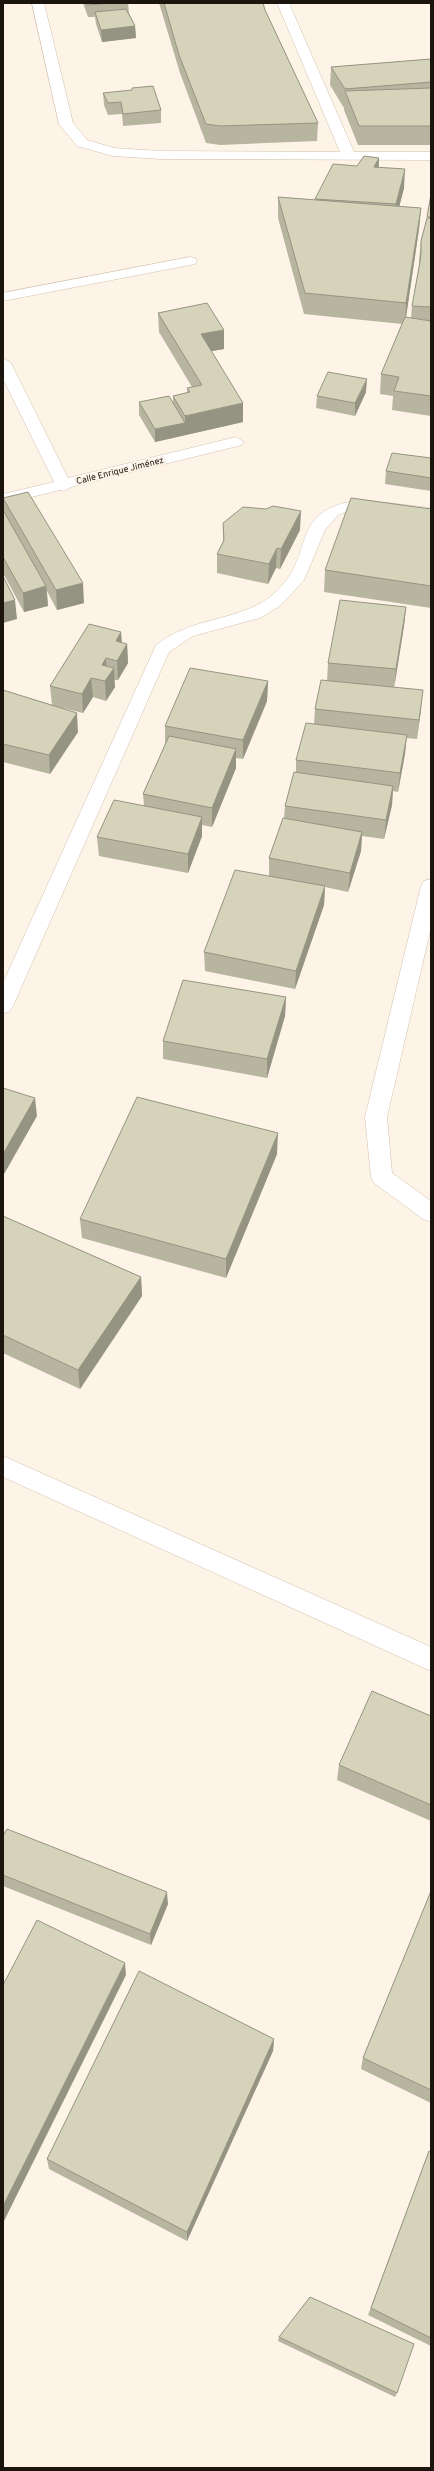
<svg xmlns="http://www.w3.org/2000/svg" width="434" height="2471" font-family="Overpass,sans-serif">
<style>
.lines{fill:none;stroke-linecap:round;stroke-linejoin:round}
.service-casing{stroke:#d2c1ad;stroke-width:1}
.minor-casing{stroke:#d2c1ad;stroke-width:1}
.service{fill:#fff;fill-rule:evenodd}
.minor{fill:#fff;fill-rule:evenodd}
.wall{fill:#b7b5a0}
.shaded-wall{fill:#959482}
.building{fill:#d5d3ba;stroke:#959482}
.labels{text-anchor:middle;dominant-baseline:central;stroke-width:4;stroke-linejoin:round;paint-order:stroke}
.far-street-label{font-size:9px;fill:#1b150e;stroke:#fef3e7}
</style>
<rect width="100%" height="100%" fill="#fef3e7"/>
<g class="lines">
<g class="service-casing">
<path id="service" d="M362 500 431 508V518L370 510 348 511 338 515 325 530 304 580 281 605 260 618 193 636 169 652 13 1006 10 1011 3 1014V983L156 645C196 614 243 623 277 591 317 553 287 508 362 500Z"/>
</g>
<g class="minor-casing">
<g id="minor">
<polygon points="32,3 44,3 73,123 87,140 114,148 161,151 340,152 277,3 289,3 354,152 431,152 431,160 161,159 113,156 77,146 59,124"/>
<polygon points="190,257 195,258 197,261 195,264 3,301 3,293"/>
<polygon points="3,358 11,363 68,478 236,437 244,442 242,445 71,487 64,491 60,490 3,504 3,494 54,482 3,379"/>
<polygon points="431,879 431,927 387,1117 392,1173 431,1201 431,1222 423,1219 374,1183 371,1177 365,1117 421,886 424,881"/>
<polygon points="3,1456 431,1647 431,1671 3,1477"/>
</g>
</g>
<use href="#service" class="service"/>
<use href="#minor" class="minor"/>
</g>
<g class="wall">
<polygon points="83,3 128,3 129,13 135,26 136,38 102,42 96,24 95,17 88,17"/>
<polygon points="159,3 263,3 265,10 318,123 317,141 220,145 206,143 180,73"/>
<polygon points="431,59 431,145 358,145 344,110 344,108 330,85 331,67"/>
<polygon points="103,93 161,110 161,123 123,126 122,114 108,115 104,105"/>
<polygon points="379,158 379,167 404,188 399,207 421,208 419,229 406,317 411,318 412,306 419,266 419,260 421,241 427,219 431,194 431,416 392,410 393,396 380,394 381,374 402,324 304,314 278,218 278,197 315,200 357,166"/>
<polygon points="158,313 224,330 224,349 211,351 243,422 155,442 139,415 139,402 173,402 173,396 187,393 187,388 192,387 159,332"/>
<polygon points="366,392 355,416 316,408 317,396"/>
<polygon points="431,458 431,491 385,484 386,471"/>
<polygon points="3,498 84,603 57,610 47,591 48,606 24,612 3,573 3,510 4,512"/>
<polygon points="431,509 431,608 324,592 325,570"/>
<polygon points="223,523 300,530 280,569 276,568 268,584 217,573 217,554 223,542"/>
<polygon points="406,607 404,626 394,687 421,709 417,739 406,738 405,754 398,792 393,791 392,805 384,839 362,836 361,851 348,892 325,887 324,905 295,989 205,971 204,952 269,876 269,858 284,818 285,806 296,772 296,760 314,724 315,709 327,681 328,663"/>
<polygon points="121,632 122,643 127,644 128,663 118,680 114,680 115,687 106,701 93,697 83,713 54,706 78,732 50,774 3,762 3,690 52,705 50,686"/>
<polygon points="268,681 267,701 243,759 236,758 236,768 212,827 202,825 202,836 188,873 99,856 97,837 144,806 143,794 165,745 165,726"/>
<polygon points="286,997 285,1016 267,1078 163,1059 163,1041"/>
<polygon points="277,1154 226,1278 82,1238 80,1219"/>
<polygon points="3,1216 141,1277 142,1296 80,1389 3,1353"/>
<polygon points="431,1716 431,1821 337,1780 339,1765"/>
<polygon points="3,1836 168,1904 151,1945 3,1886"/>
<polygon points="431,1891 431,2103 361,2069 363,2058"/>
<polygon points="274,2039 273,2051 187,2241 49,2169 47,2159"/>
<polygon points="429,2151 431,2152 431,2346 368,2315"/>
<polygon points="279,2337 397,2393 395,2397 278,2341"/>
</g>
<g class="shaded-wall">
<polygon points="135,26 136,38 102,42 101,30"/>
<polygon points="379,158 378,177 374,167"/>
<polygon points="405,169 404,188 395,223 396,204"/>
<polygon points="421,208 419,229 405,324 406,303"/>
<polygon points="224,330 224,349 201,353 201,334"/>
<polygon points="367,379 366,392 355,416 355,403"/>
<polygon points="243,403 243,422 155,442 155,429 185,423 185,416"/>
<polygon points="301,511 300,530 280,569 281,549"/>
<polygon points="277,548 276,568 268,584 269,564"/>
<polygon points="83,583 84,603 57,610 56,590"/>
<polygon points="46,586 48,606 24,612 23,593"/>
<polygon points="15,600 17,619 3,623 3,603"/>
<polygon points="406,607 404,626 394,689 396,669"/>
<polygon points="121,632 122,651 116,641"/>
<polygon points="127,644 128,663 118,680 117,661"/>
<polygon points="106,658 107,678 102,665"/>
<polygon points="114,668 115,687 106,701 105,681"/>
<polygon points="91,678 93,697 83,713 82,694"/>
<polygon points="268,681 267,701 243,759 243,740"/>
<polygon points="423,690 421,709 417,739 419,720"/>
<polygon points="77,713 78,732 50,774 49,755"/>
<polygon points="407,735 405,754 398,792 400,773"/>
<polygon points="236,749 236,768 212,827 212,808"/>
<polygon points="393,786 392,805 384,839 386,820"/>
<polygon points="202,817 202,836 188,873 188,854"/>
<polygon points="362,832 361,851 348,892 350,873"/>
<polygon points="325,886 324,905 295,989 296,971"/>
<polygon points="286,997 285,1016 267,1078 267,1059"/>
<polygon points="35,1098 37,1116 3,1176 3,1154"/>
<polygon points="278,1133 277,1154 226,1278 226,1259"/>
<polygon points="141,1277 142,1296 80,1389 78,1370"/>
<polygon points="167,1892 168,1904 151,1945 150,1934"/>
<polygon points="125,1963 126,1975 3,2223 3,2206"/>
<polygon points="274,2039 273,2051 187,2241 187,2232"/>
</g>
<g class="building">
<polygon points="87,3 115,3 87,5"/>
<polygon points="164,3 263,3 265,10 318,123 220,126 206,124 179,55"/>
<polygon points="126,9 135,26 101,30 95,12"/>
<polygon points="431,59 431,82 345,89 331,67"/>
<polygon points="153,86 161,110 123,114 121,102 108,103 103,93 132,90 132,88"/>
<polygon points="431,88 431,126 359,126 345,91"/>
<polygon points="364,156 379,158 374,167 405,169 396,204 315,199 333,164 357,166"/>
<polygon points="431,194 431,217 427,217"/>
<polygon points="278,197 421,208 406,303 305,293"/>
<polygon points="427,218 431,218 431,307 412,306 421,256 421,241"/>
<polygon points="207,303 224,330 201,334 243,403 185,416 173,396 190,392 187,388 202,385 158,313"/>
<polygon points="405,317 431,321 431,396 394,391 399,377 381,374"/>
<polygon points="328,372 367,379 355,403 317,396"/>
<polygon points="169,396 185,423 155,429 139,402"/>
<polygon points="392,453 431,458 431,478 386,471"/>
<polygon points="28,492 83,583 56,590 3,498"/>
<polygon points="351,498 431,509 431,586 325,570"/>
<polygon points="273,506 301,511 281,549 277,548 269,564 217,554 224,540 223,523 243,507 266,509"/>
<polygon points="3,510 46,586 23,593 3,557"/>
<polygon points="3,576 15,600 3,603"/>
<polygon points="340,600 406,607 396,669 328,663"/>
<polygon points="89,624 121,632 116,641 127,644 117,661 106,658 102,665 114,668 105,681 91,678 82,694 50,686"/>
<polygon points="190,668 268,681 243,740 165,726"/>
<polygon points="321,680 423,690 419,720 315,709"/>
<polygon points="3,690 77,713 49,755 3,744"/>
<polygon points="306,723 407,735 400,773 296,760"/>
<polygon points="169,736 236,749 212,808 143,794"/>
<polygon points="294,772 393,786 386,820 285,806"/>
<polygon points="114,800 202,817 188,854 97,837"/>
<polygon points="283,818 362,832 350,873 269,858"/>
<polygon points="235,870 325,886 296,971 204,952"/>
<polygon points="183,980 286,997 267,1059 163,1041"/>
<polygon points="3,1088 35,1098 3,1154"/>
<polygon points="137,1097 278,1133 226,1259 80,1219"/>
<polygon points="3,1216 141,1277 78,1370 3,1335"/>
<polygon points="372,1691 431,1716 431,1805 339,1765"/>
<polygon points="7,1829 167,1892 150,1934 3,1875 3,1836"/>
<polygon points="431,1891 431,2090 363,2058"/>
<polygon points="37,1920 125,1963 3,2206 3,1985"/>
<polygon points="139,1971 274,2039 187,2232 47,2159"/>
<polygon points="429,2151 431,2152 431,2338 371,2308"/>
<polygon points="310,2297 414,2344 397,2393 279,2337"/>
</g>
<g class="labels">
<g class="far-street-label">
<text transform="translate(120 471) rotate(-14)">Calle Enrique Jiménez</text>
</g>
</g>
<rect width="434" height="2471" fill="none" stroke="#1b150e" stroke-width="8"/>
</svg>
